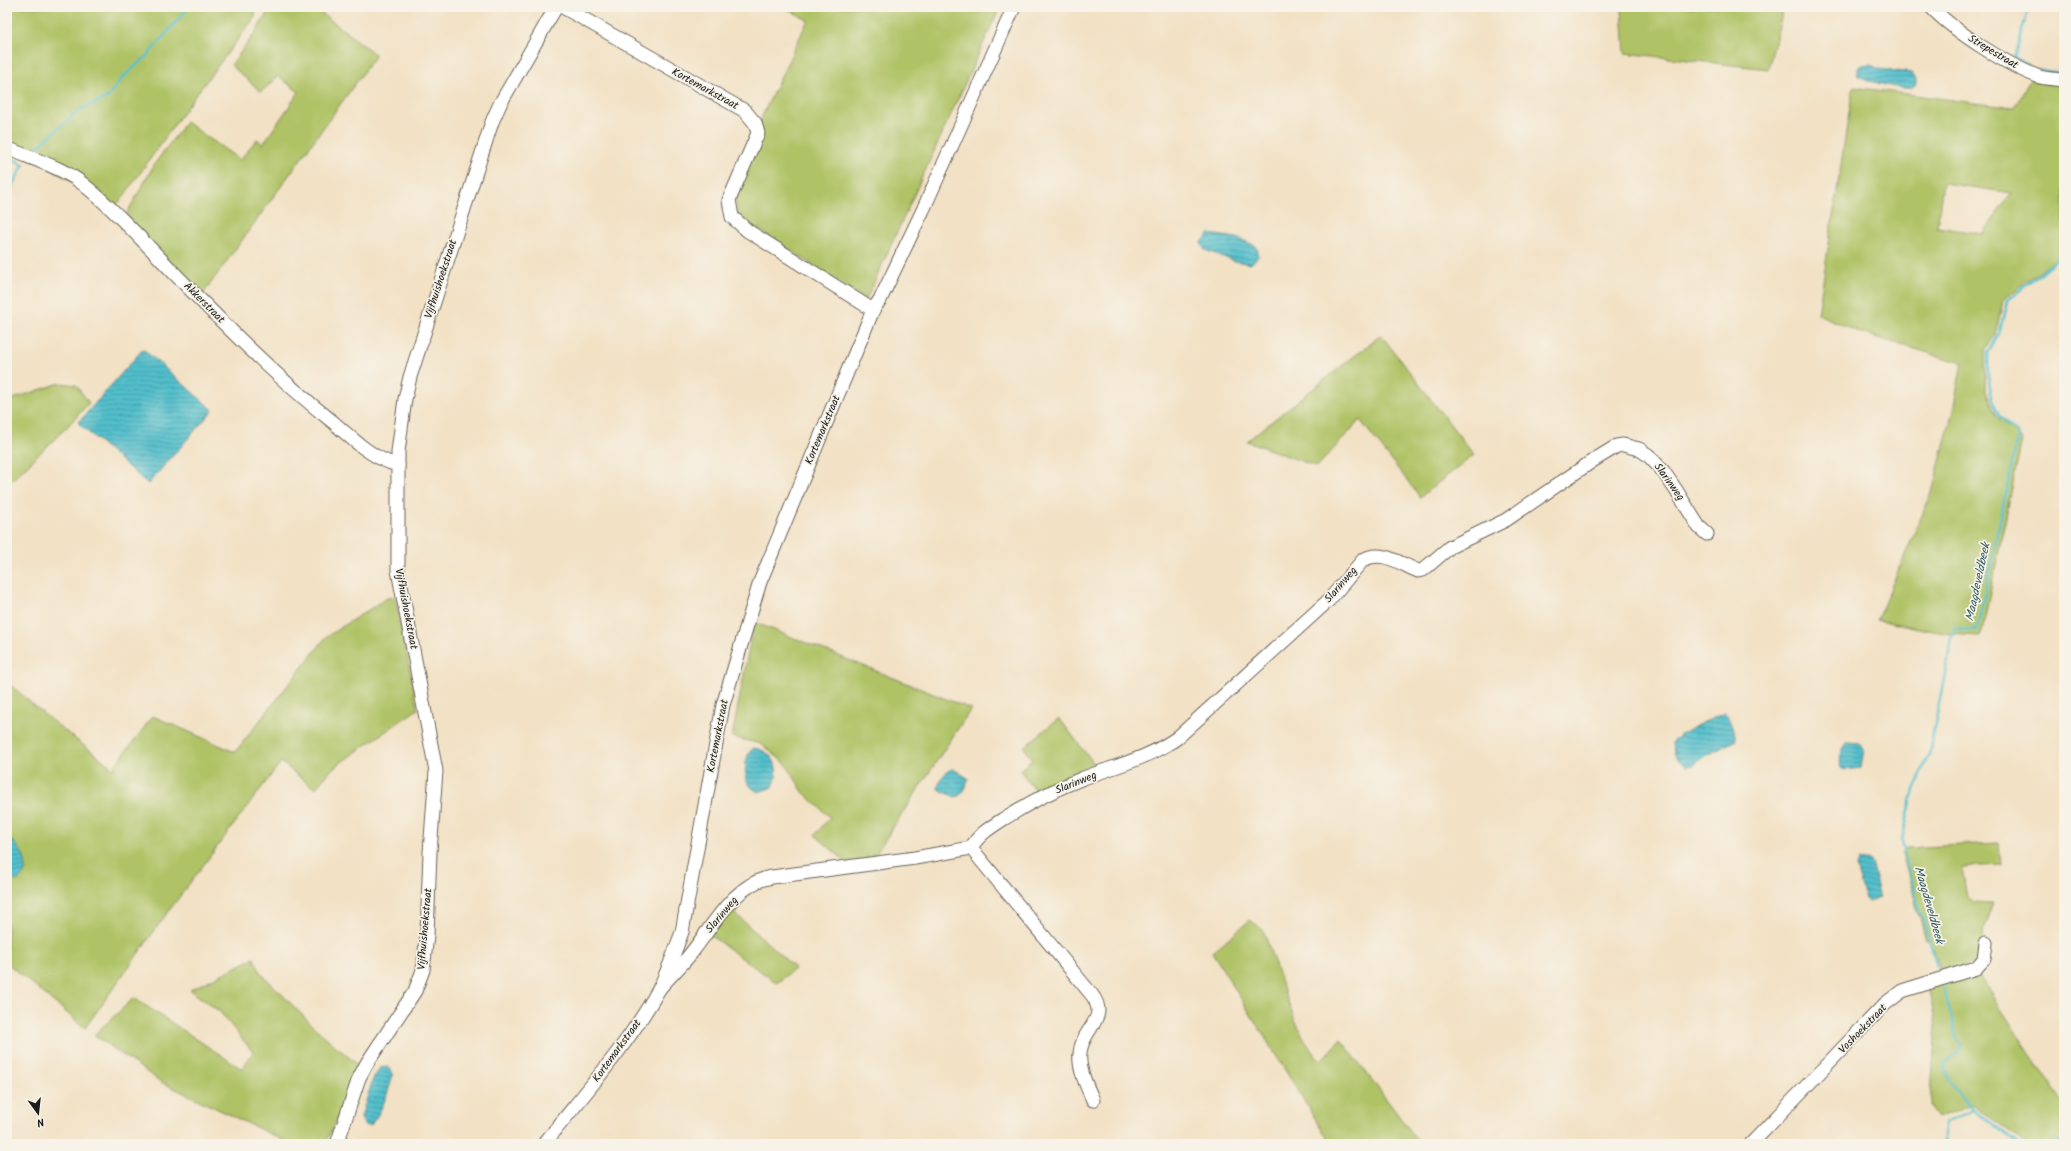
<svg xmlns="http://www.w3.org/2000/svg" width="2071" height="1151" font-family="Kalam,sans-serif">
<style>
.grass{fill:#afc265;stroke:#666f40;fill-rule:evenodd}
.water{fill:url(#water-rules);stroke:#376e74}
.lines{fill:none;stroke-linecap:round;stroke-linejoin:round}
.stream{stroke:#52bfcc;stroke-width:2.5}
.minor-casing{stroke:#676157;stroke-width:15}
.minor{stroke:#fff;stroke-width:13}
.labels{text-anchor:middle;dominant-baseline:central;stroke-width:3.5;stroke-linejoin:round;paint-order:stroke}
.street-label{font-size:11px;fill:#1c1c1c;stroke:#f7f3e8}
.water-label{font-size:12px;font-style:italic;fill:#325d62;stroke:#f7f3e8}
</style>
<defs>
<pattern id="water-rules" width="6" height="5" patternUnits="userSpaceOnUse"><rect width="6" height="5" fill="#52bfcc"/><path d="M0 2.5h6" fill="none" stroke="#439aa5"/></pattern>
</defs>
<rect width="100%" height="100%" fill="#f7f3e8"/>
<filter id="ink" filterUnits="userSpaceOnUse"><feTurbulence type="fractalNoise" baseFrequency=".025" numOctaves="2"/><feDisplacementMap in="SourceGraphic" scale="8" xChannelSelector="R" yChannelSelector="G"/><feConvolveMatrix kernelMatrix="1 2 1 2 8 2 1 2 1" color-interpolation-filters="sRGB"/></filter>
<filter id="wash" filterUnits="userSpaceOnUse"><feTurbulence type="fractalNoise" baseFrequency=".012" numOctaves="4" result="noise"/><feDisplacementMap in="SourceGraphic" scale="16" xChannelSelector="R" yChannelSelector="G"/><feGaussianBlur stdDeviation="0.9" result="paint"/><feColorMatrix in="noise" values="0 0 0 0 0 0 0 0 0 0 0 0 0 0 0 0 0 1.4 0 .05"/><feComposite in="paint" operator="in"/></filter>
<g filter="url(#wash)">
<rect width="100%" height="100%" fill="#f2e1c4"/>
<g class="grass">
<polygon points="7,7 255,7 255,17 192,100 121,200 114,206 7,143"/>
<polygon points="271,7 316,7 320,12 376,55 203,294 132,224 127,213 155,163 186,122 240,160 257,139 263,144 299,92 278,76 261,92 231,65 255,33"/>
<polygon points="783,7 1000,7 866,300 738,216 735,199 762,116 808,20"/>
<polygon points="1620,7 1784,7 1768,69 1625,53 1622,9"/>
<path d="M2030 80 2064 85V249L2063 253 2003 300 1996 334 1985 350V389L1997 417 2022 440 1981 636 1949 634 1877 620 1932 492 1952 414 1962 363 1861 333 1818 314 1853 87 2014 108ZM1943 183 2011 193 1983 234 1937 227Z"/>
<polygon points="1381,335 1474,455 1420,497 1360,420 1317,467 1247,441"/>
<polygon points="60,383 76,385 89,403 67,427 7,485 7,401"/>
<polygon points="395,597 418,709 333,768 315,789 281,762 165,916 85,1028 7,963 7,682 51,720 113,768 153,716 235,752 326,637 387,598"/>
<polygon points="754,622 971,709 873,858 846,862 815,835 830,817 803,792 786,764 761,744 732,737"/>
<polygon points="1059,718 1098,769 1036,792 1020,770 1032,760 1024,747"/>
<polygon points="1999,843 2001,865 1962,867 1967,897 1973,903 1993,904 1985,927 1979,961 1942,975 1931,940 1926,940 1902,853 1906,848"/>
<polygon points="730,909 795,968 777,983 708,934"/>
<path d="M1250 920 1263 930C1277 966 1294 1035 1320 1061L1341 1039 1420 1144H1331L1212 952Z"/>
<polygon points="254,958 261,973 315,1028 358,1065 357,1078 325,1144 291,1144 161,1082 94,1035 134,998 242,1069 253,1052 220,1012 190,990"/>
<polygon points="1960,976 1979,976 2064,1104 2064,1144 2027,1144 1972,1104 1938,1118 1930,1107 1936,1025 1928,987"/>
</g>
<g class="water">
<path d="M1870 64 1879 69 1911 73 1916 79V84C1913 87 1911 88 1908 88 1899 89 1865 81 1858 75V68L1861 65Z"/>
<polygon points="1209,234 1237,238 1256,246 1259,255 1251,264 1234,261 1205,250 1201,243"/>
<polygon points="143,349 213,410 148,484 78,423"/>
<path d="M1725 713C1732 720 1734 730 1736 740L1702 758 1693 765 1687 766 1677 759 1674 752 1672 744 1673 740 1695 726Z"/>
<path d="M1848 742 1859 743 1864 748 1861 768 1845 770 1841 768C1839 758 1841 750 1848 742Z"/>
<path d="M754 748C775 751 781 770 773 787L758 792C754 789 750 787 748 783 743 775 745 752 754 748Z"/>
<path d="M953 769 968 778C967 786 964 795 955 797L938 789C938 782 946 769 953 769Z"/>
<path d="M7 836C20 847 36 867 17 881L7 878Z"/>
<polygon points="1868,860 1871,862 1880,898 1868,902 1865,899 1856,866 1858,861"/>
<path d="M388 1067 393 1073C389 1091 382 1112 370 1126L364 1125 361 1117 373 1079 380 1068Z"/>
</g>
<g class="lines">
<g class="stream">
<polyline points="2029,66 2014,57 2029,7"/>
<polyline points="2039,70 2064,73"/>
<polyline points="33,151 78,111 108,97 122,78 147,56 189,7"/>
<polyline points="7,156 24,165"/>
<polyline points="7,195 24,164"/>
<polyline points="1937,966 1908,870 1902,840 1914,789 1929,754 1954,628 1977,630 2018,435 2000,417 1992,399 1988,376 1988,353 1999,334 2007,301 2064,253"/>
<path d="M1944 988 1956 1037 1962 1045 1958 1053 1945 1063C1943 1080 1963 1097 1973 1109L1945 1123V1144"/>
<polyline points="1973,1109 2019,1144"/>
<polyline points="2052,1144 2064,1138"/>
</g>
</g>
</g>
<g filter="url(#ink)">
<g class="lines">
<g class="minor-casing">
<g id="minor">
<polyline points="563,7 745,111 755,123 758,133 729,200 732,217 748,231 873,310"/>
<path d="M1931 7C1954 31 2005 64 2037 76 2045 79 2055 79 2064 80"/>
<path d="M7 148C32 159 62 167 83 184 116 211 145 243 174 273 225 325 276 377 333 422 351 438 374 460 398 465"/>
<path d="M971 848 1092 995C1110 1019 1082 1028 1080 1053 1078 1068 1087 1087 1093 1100"/>
<path d="M659 989C668 978 679 968 688 957 711 930 733 883 772 877L915 858 971 848C979 834 991 827 1005 818 1029 803 1055 789 1081 779 1115 766 1147 759 1177 738L1329 600 1363 560C1381 549 1401 564 1418 571L1423 570 1450 547 1506 520 1594 460 1617 446 1623 445 1639 449 1648 455 1663 471 1676 490 1699 527 1707 534"/>
<polyline points="337,1144 359,1078 367,1063 415,991 423,970 427,935 430,852 436,771 398,570 398,452 405,399 410,377 492,122 500,104 556,7"/>
<path d="M544 1144C584 1094 628 1045 659 989 668 971 675 951 682 932L723 705 760 582 873 310 881 298 923 210 1014 7"/>
<polyline points="1751,1144 1885,1004 1902,991 1976,968 1984,959 1986,943"/>
</g>
</g>
<use href="#minor" class="minor"/>
</g>
</g>
<g class="labels">
<g class="street-label">
<text transform="translate(1993 52) rotate(31)">Strepestraat</text>
<text transform="translate(705 89) rotate(29)">Kortemarkstraat</text>
<text transform="translate(441 279) rotate(-72)">Vijfhuishoekstraat</text>
<text transform="translate(204 303) rotate(45)">Akkerstraat</text>
<text transform="translate(823 430) rotate(-67)">Kortemarkstraat</text>
<text transform="translate(1669 482) rotate(54)">Slarinweg</text>
<text transform="translate(1341 585) rotate(-49)">Slarinweg</text>
<text transform="translate(406 609) rotate(79)">Vijfhuishoekstraat</text>
<text transform="translate(718 736) rotate(-79)">Kortemarkstraat</text>
<text transform="translate(1076 783) rotate(-22)">Slarinweg</text>
<text transform="translate(722 915) rotate(-50)">Slarinweg</text>
<text transform="translate(425 929) rotate(-85)">Vijfhuishoekstraat</text>
<text transform="translate(1863 1029) rotate(-46)">Voshoekstraat</text>
<text transform="translate(617 1051) rotate(-54)">Kortemarkstraat</text>
</g>
<g class="water-label">
<text transform="translate(1978 582) rotate(-78)">Maagdeveldbeek</text>
<text transform="translate(1929 905) rotate(74)">Maagdeveldbeek</text>
</g>
</g>
<rect width="2071" height="1151" fill="none" stroke="#f7f3e8" stroke-width="24"/>
<g transform="translate(38 1113) rotate(165)" stroke="#f7f3e8" stroke-width="3" paint-order="stroke">
<path d="M0-3L7 15L0 10L-7 15Z" fill="#1c1c1c"/>
<text y="-6" font-size="11" font-weight="bold" text-anchor="middle" fill="#1c1c1c">N</text>
</g>
</svg>
